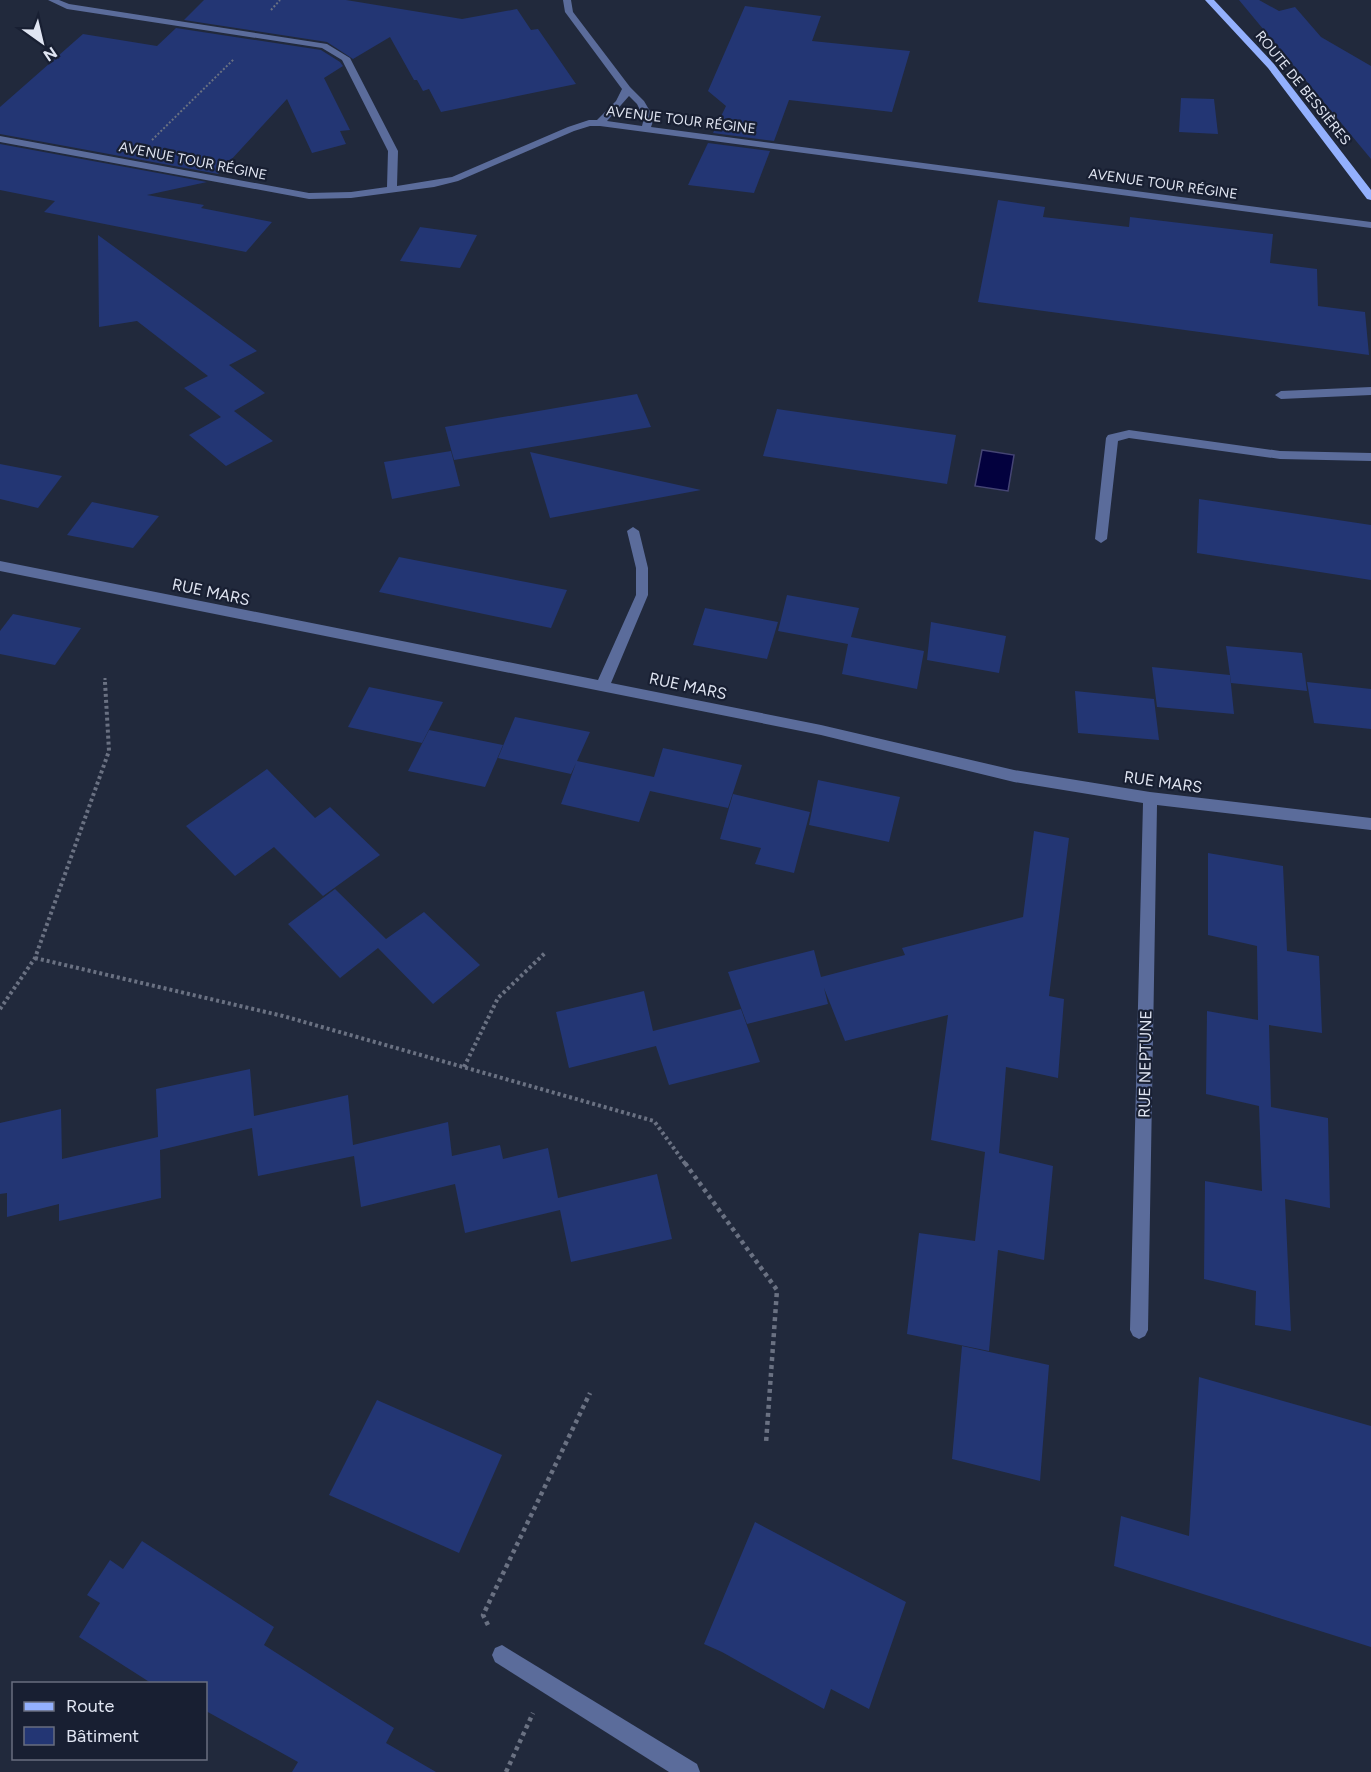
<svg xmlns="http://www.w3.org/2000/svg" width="1371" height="1772" font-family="Figtree,sans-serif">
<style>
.water{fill:#03013e;stroke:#454574;stroke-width:1.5}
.building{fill:#233674}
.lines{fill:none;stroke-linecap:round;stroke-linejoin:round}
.path-far3{stroke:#6a7182;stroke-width:2;stroke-dasharray:2 2;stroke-linecap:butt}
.path-far2{stroke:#6a7182;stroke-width:3;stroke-dasharray:2 2;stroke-linecap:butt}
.path-far1{stroke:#6a7182;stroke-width:4;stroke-dasharray:3 3;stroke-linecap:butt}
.path{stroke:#6a7182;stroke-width:4.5;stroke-dasharray:4 4;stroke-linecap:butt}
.minor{fill:#5b6c9b;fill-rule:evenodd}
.major{fill:#93b0fd;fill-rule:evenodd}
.labels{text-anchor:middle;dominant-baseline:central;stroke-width:4.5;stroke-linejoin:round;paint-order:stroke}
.far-street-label{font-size:14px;fill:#e0e5f2;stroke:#181f32}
.street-label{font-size:16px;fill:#e0e5f2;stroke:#181f32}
</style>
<rect width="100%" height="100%" fill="#21293c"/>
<polygon class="water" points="982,450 1014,455 1008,491 975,486"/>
<g class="building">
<polygon points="204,0 346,0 462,19 517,9 531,30 538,29 576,84 441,112 429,89 423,91 417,80 414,80 390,37 353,59 327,42 184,20"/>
<polygon points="1239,0 1259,0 1279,11 1295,7 1321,37 1371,66 1371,159"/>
<polygon points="745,6 821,16 812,41 910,51 892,112 789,100 774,141 713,133 726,106 708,91"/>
<polygon points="176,28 321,50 340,62 343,66 324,78 350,130 340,131 346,144 312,153 287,99 218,174 0,134 0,107 83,34 157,46"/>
<polygon points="1181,98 1214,99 1218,134 1179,132"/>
<polygon points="708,143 770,151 754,193 688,185"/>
<polygon points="0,144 207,182 147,195 204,205 201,208 272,222 246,252 44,212 55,201 0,190"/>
<polygon points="998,200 1045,207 1043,217 1129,227 1130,217 1273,234 1270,263 1317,269 1318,306 1365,312 1369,355 978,302"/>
<polygon points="420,227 477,235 460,268 400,261"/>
<polygon points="98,235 257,351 229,365 265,393 234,411 273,441 226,466 189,435 221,417 184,388 208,376 137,321 99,327"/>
<polygon points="637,394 651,427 454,460 445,427"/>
<polygon points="777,409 956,435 947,484 763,456"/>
<polygon points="451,451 460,486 392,499 384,462"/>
<polygon points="530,452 701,490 550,518"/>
<polygon points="0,464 62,476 38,508 0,499"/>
<polygon points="1199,499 1371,525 1371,580 1197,553"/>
<polygon points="92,502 159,516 133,548 67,535"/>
<polygon points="399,557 567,590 551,628 379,592"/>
<polygon points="787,595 859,608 851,637 924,651 917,689 842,674 848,644 778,631"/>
<polygon points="705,608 778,622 767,659 693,645"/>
<polygon points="13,614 81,628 55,665 0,654 0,631"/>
<polygon points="931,622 1006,636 999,673 927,660"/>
<polygon points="1226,646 1302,653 1307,691 1231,683"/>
<polygon points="1152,667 1230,675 1234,714 1157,707"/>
<polygon points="1307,682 1371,689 1371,729 1314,723"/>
<polygon points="369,687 443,702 422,743 348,727"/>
<polygon points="1075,691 1154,699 1159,740 1078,733"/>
<polygon points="515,717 590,732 577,761 654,777 663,748 742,765 728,808 650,791 639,822 561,804 576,763 571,774 498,758"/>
<polygon points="429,730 503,745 485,787 408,771"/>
<polygon points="267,769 315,818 330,807 380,855 323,896 274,847 235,876 186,826"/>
<polygon points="818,780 900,797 889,842 809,825"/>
<polygon points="733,794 810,812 794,873 755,864 761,848 720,839"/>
<polygon points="1034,831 1069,838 1049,996 1064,999 1058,1078 1006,1067 999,1153 1053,1166 1044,1260 998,1250 989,1351 907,1334 919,1233 975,1241 985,1152 931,1140 948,1015 845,1041 824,988 828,1004 747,1024 728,972 814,950 821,977 905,955 902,948 1023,917"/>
<polygon points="1208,853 1283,866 1287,951 1319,956 1322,1033 1269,1025 1271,1107 1328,1118 1330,1208 1285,1199 1291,1331 1255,1325 1256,1291 1204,1279 1205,1181 1262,1191 1259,1106 1206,1094 1207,1011 1258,1020 1257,946 1208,935"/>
<polygon points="335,889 386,939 424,912 480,965 433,1004 378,948 340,978 288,924"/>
<polygon points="644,991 653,1031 741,1009 760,1062 669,1085 656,1046 569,1068 556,1012"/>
<polygon points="250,1069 254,1116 348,1095 353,1145 448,1122 452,1156 500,1145 503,1159 548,1148 558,1198 657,1174 672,1239 571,1262 560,1210 465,1233 455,1184 361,1207 354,1156 258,1176 252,1128 160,1150 161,1198 59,1221 59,1204 7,1217 7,1193 0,1194 0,1123 61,1109 62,1159 158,1137 156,1089"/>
<polygon points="962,1346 1049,1365 1040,1481 952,1459"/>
<polygon points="1199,1377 1371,1426 1371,1647 1114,1566 1121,1516 1189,1536"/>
<polygon points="377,1400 502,1455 459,1553 329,1495"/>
<polygon points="755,1522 906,1602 869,1709 831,1689 824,1709 722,1652 704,1644"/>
<polygon points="142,1541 274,1627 264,1645 394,1728 386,1743 436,1772 292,1772 298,1762 206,1711 206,1683 151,1683 79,1637 100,1603 87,1595 110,1560 123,1569"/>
</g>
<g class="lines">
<g class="path-far3">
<polyline points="271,10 280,0"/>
<polyline points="152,140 234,59"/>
</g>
<polyline class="path-far2" points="105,678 105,683"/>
<g class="path-far1">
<polyline points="35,958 283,1016 654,1121 686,1165"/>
<polyline points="0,1009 35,958 109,751 105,682"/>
<polyline points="464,1067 498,998 545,953"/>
</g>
<g class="path">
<polyline points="685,1163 777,1290 766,1443"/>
<polyline points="488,1625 483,1615 590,1393"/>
<polyline points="506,1772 533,1713"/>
</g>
<g class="minor">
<path d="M48 0H59L69 4 327 44 350 58 398 151 397 186 452 177 568 127 589 120H597L616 101 622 89 565 12 563 0H571L573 12 630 87 644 101 654 118 651 127 1371 222V228L600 126H590L574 131 458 181 434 187 351 198 309 199 0 142V136L309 193 351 192 387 187 388 151 342 60 322 48 67 9ZM629 96 637 104 644 118 642 126 607 121Z"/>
<polygon points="1371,387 1371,395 1281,399 1275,395 1281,391"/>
<polygon points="1129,430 1280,451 1371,453 1371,461 1280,459 1129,438 1118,441 1107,539 1101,543 1095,539 1106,438 1108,435"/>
<polygon points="633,527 639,531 648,568 648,595 611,683 821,725 1014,770 1150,792 1371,818 1371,830 1157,805 1148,1330 1145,1336 1139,1339 1133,1336 1130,1330 1143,803 1014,782 821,735 0,571 0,561 598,680 636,595 636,568 627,531"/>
<polygon points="502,1645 697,1764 700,1772 669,1772 495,1662 492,1655 495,1648"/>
</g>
<polygon class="major" points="1205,0 1214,0 1274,64 1371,190 1371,200 1367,199 1268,68"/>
</g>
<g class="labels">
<g class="far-street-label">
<text transform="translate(1303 88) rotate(51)">ROUTE DE BESSIÈRES</text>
<text transform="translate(681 120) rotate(7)">AVENUE TOUR RÉGINE</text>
<text transform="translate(193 161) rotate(11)">AVENUE TOUR RÉGINE</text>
<text transform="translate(1163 184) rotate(8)">AVENUE TOUR RÉGINE</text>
</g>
<g class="street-label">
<text transform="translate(211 592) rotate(12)">RUE MARS</text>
<text transform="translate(688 686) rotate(12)">RUE MARS</text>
<text transform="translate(1163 782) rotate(8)">RUE MARS</text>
<text transform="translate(1145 1064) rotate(-89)">RUE NEPTUNE</text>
</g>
</g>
<rect x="12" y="1682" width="195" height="78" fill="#181f32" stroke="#686e7f" stroke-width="1.5"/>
<rect x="24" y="1702" width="30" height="9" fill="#93b0fd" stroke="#686e7f" stroke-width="1.5"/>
<text x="66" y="1712" font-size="18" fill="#e0e5f2">Route</text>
<rect x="24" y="1727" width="30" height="18" fill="#233674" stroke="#686e7f" stroke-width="1.5"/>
<text x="66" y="1742" font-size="18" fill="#e0e5f2">Bâtiment</text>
<g transform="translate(42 42) rotate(146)" stroke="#181f32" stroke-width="4.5" paint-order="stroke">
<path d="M0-4.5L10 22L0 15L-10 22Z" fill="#e0e5f2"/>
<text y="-9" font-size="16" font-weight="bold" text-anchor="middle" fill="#e0e5f2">N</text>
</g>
</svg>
